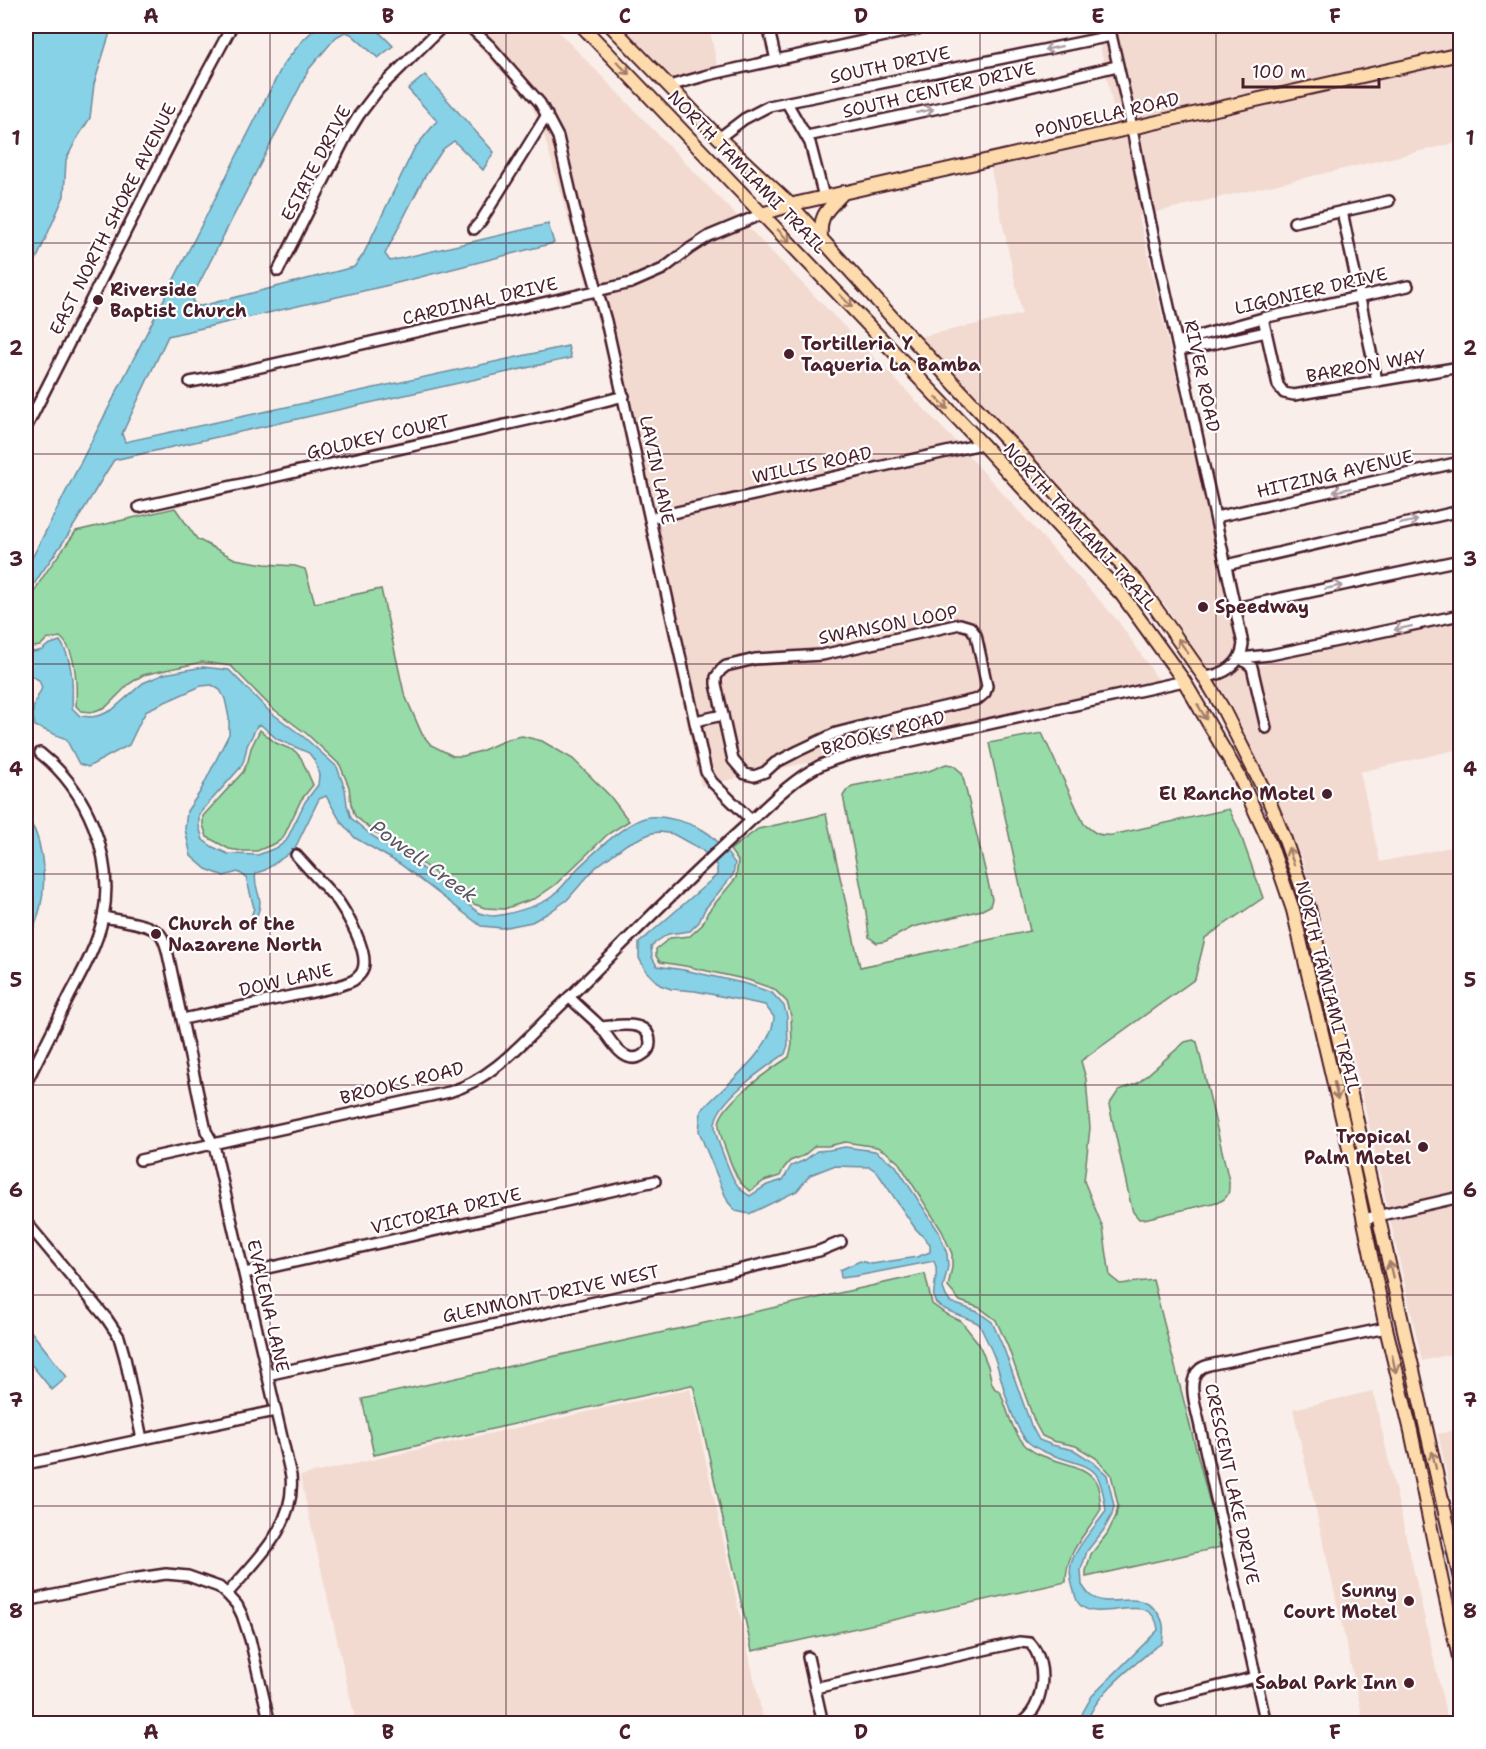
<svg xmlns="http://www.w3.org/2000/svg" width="1486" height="1749" font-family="'Shantell Sans',sans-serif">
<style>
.built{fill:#f2dad0}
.green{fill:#96dba8;stroke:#707d6a;stroke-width:1.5}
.water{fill:#87d2e7;stroke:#6f8a9c;stroke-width:1.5;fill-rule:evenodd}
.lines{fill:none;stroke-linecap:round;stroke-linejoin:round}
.minor-casing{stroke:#4a1f2b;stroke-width:14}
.major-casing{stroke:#4a1f2b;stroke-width:16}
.minor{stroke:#fff;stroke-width:9}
.major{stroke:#fedbac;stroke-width:12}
.oneway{stroke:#ae9aa0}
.oneway2{stroke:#a47d6c}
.grid{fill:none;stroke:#4a1f2b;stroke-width:1.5;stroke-opacity:0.55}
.poi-dot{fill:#4a1f2b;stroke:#fff;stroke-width:2}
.labels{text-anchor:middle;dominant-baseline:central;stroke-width:4.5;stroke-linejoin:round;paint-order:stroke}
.street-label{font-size:18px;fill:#4a1f2b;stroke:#fff}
.poi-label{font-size:18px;font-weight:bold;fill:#4a1f2b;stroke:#fff;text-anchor:start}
.water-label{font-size:20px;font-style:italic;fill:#5c5563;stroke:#fff}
.neatline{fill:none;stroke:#4a1f2b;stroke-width:2}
.grid-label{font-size:20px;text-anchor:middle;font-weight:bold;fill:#4a1f2b}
</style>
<rect width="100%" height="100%" fill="#f9eeea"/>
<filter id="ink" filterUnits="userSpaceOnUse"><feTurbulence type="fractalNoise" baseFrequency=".0167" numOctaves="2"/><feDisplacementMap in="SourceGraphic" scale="12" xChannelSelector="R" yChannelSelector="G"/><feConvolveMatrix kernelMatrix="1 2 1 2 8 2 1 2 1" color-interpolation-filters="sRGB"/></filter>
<g filter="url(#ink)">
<g class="built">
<polygon points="460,26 553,26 959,445 1118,621 1162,685 701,786 603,341 542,128 529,101"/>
<polygon points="621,26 709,26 719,74 676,84"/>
<polygon points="1096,26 1460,26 1460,49 1117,126"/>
<polygon points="1460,59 1460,142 1139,216 1244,669 1460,621 1460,749 1360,772 1380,862 1460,845 1460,1352 1422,1361 1348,1033 1330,957 1303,861 1270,786 1230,703 1165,605 1082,512 919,337 1022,314 990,165"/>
<polygon points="690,1389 764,1723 356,1723 300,1476"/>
<polygon points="1373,1391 1430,1642 1448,1723 1364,1723 1293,1409"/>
<polygon points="1460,1429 1460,1496 1452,1498 1438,1434"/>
</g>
<g class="green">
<path d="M175 508 197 539 235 559 265 564 295 566 305 569 315 603 381 589 404 693 422 734 431 745 453 756H463L481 751 508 739 522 736 542 741 573 759 610 796 629 821 608 834 555 885 536 898 504 909 485 908 474 904 420 862 373 831 355 816 351 804 349 787 340 765 307 734 272 708 231 666 202 662 143 675 129 684 106 707 92 712 81 711 76 706C77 685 77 650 60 637L46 640 40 646 34 647 28 643C27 635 25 627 26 620 28 588 59 557 76 531Z"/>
<polygon points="260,730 276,743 295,751 301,758 313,785 301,800 283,838 276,843 257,851 242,851 229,849 207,837 203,825 203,816 243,772 248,761 251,748"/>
<path d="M1042 733 1084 824C1095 833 1097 836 1112 835L1229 809 1239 830 1263 898 1205 938 1195 979 1081 1061 1086 1079 1090 1128 1084 1181 1103 1228 1110 1276 1120 1284 1153 1280 1221 1547 1086 1577V1571L1091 1554 1107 1534 1116 1516 1118 1505 1111 1474 1096 1458 1076 1446 1053 1441 1042 1436 1035 1423 1008 1347 996 1320 980 1308 960 1301 948 1287 952 1267V1254L942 1231 899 1163 886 1152 877 1147 845 1142 828 1146H815L803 1156 790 1161 784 1168 780 1176 764 1181 750 1191C737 1183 734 1170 728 1156 725 1147 719 1134 719 1124 720 1104 772 1068 789 1057L792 1045 791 1016 787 1002 774 989 748 980 685 966 660 962 656 956V949L670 938 690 936 702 925 708 912 736 878 738 861 730 850 758 829 826 814 860 967 1030 931 989 743Z"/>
<polygon points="946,764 953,765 962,773 992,899 990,906 982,910 913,927 886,941 877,943 869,937 866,912 843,796 847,790 852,786 929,771"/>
<path d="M1193 1040 1197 1042 1229 1181C1229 1191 1230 1196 1221 1201L1144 1219H1139L1133 1212 1131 1205 1109 1105 1119 1090 1138 1083 1185 1042Z"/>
<path d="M925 1274 932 1304 946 1314 961 1321 979 1344 988 1366 992 1384 995 1389 1000 1391C1007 1409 1012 1432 1026 1446 1045 1464 1085 1461 1096 1482 1100 1490 1100 1500 1101 1509 1086 1535 1066 1550 1066 1582L752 1651 694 1388 691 1385 374 1455 362 1399Z"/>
</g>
<g class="water">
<polygon points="26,26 112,26 94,84 90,118 76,140 66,160 64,196 38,256 26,277"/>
<path d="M318 26H373L393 46 378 58 351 34 345 32 336 37 309 69 193 295C191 301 194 306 201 306L354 267 363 255 414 149 437 121 408 89 425 75 494 152 483 170 454 141 443 149 424 178 385 254 390 261 548 224 554 243 389 285 168 336 122 434 125 442 568 346 571 358 114 460C95 489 79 520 59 548 47 566 32 582 26 604V570L283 65 302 41Z"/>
<path d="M60 641C73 659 73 686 72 708L80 716 92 717 101 715 112 710 143 683 164 674 203 667 229 670 269 711 305 738 337 767 345 789 347 805 351 818 371 835 418 865 479 913C484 914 489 916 493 916 507 915 539 906 550 898 561 890 569 878 578 868 595 852 626 821 649 817 664 815 690 823 703 830 716 837 725 851 735 863L733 875 705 909 699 922 690 931 668 934 656 942 651 947 652 957 657 966 684 970 747 984 772 993 784 1006 787 1016 788 1045 785 1054C766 1067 717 1100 715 1124 714 1134 721 1149 725 1159 731 1174 735 1188 750 1196L767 1185 783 1180 791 1166 805 1160 817 1151 829 1150 845 1147 875 1151 896 1166 939 1232 947 1254 948 1266 943 1288 946 1296 950 1302 978 1312 992 1322 1004 1349 1031 1425 1039 1440 1052 1445 1074 1450 1093 1462 1107 1475 1114 1506 1112 1515 1103 1531 1087 1551 1081 1570 1082 1585C1084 1588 1088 1594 1091 1596 1112 1610 1138 1588 1157 1612 1165 1622 1164 1631 1162 1643L1153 1649C1132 1667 1093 1696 1087 1723H1078L1083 1712 1092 1696 1158 1630C1153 1587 1101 1625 1080 1605 1075 1600 1075 1593 1073 1588 1070 1579 1069 1570 1072 1561 1078 1544 1096 1526 1106 1511 1100 1463 1093 1469 1052 1455 1044 1452 1035 1448 1028 1442 1012 1426 1003 1384 996 1362 992 1349 985 1337 979 1324 968 1317 944 1312 936 1303 929 1294 941 1274 934 1261L857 1276 841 1278 840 1270 860 1261 872 1264 917 1257 930 1252V1244L915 1228 877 1172 870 1167 833 1166 810 1175 797 1191 749 1214 736 1211 728 1202 706 1149 699 1131 701 1111C724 1085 772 1052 774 1017L765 1005 695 991 671 989 660 985 646 971 639 958V943L717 875V866L702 850 673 834 660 832 652 833 627 844 596 867 567 900 548 913 532 922 502 928 481 926 400 864 355 838 341 822 326 796 319 799 294 850 265 870 256 873C253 883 259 892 260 902 260 911 256 918 252 925L249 923 254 908 246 877 238 872 224 876 206 869 191 856 185 829 187 811 200 792 229 734V718L227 708 225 699 220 690 212 685 201 686 147 710 141 720 129 745 88 767 79 764 66 739 35 726C30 709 34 704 42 688L39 680 26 673V647L34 652 42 650 48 645ZM261 725 277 739 309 753 315 761 319 775 318 785 305 802 286 841 278 847 258 855 228 854 213 847 203 840 199 826V814L240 768 244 760 247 746 257 726Z"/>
<path d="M26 819C34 825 36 833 39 843 48 881 44 911 26 945Z"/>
<polygon points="26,1325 67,1377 52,1390 26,1358"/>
</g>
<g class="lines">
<g class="minor-casing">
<g id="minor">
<polyline points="469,26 490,46 540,103 558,137 578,223 606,321 706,772 712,782 751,820"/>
<polyline points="768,26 776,60"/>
<path d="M1109 26 1129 113 1146 202 1243 644C1241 665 1224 675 1204 677"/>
<polyline points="669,86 708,75 931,26"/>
<polyline points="787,103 810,143 824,197"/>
<polyline points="807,136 962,103 1117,66"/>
<polyline points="719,138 744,119 769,106 1111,36"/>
<polyline points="1342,211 1377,381"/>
<polyline points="1294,222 1389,201"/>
<polyline points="474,229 481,221 547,115"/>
<polyline points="278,271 348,133 359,115 379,89 443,26"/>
<polyline points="1263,318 1278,385 1284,393 1294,395 1460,367"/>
<polyline points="1177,342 1263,318 1408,286"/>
<polyline points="1179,350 1212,344 1266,332"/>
<polyline points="190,382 217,377 631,283 663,269 689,249 709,236 762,214"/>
<polyline points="26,428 199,87 232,26"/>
<polyline points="139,507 554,414 624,396"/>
<polyline points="1216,517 1460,462"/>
<polyline points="650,518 982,444"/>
<polyline points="1226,565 1460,511"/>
<polyline points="1235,608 1460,560"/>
<polygon points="960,624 970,627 976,635 987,686 985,693 978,699 883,721 836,733 798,751 775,763 765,772 754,776 745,774 733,760 716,684 716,677 721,670 726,666 755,659 822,655"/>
<polyline points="1240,658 1270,655 1328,643 1460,615"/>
<polyline points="1240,658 1252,667 1266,728"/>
<polyline points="695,721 723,715"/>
<polyline points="883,721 889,746"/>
<path d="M103 917C118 920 148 923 159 933 164 938 165 944 167 950L206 1131 214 1145 291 1476C296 1526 257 1559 227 1594"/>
<path d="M569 997C579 1007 590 1016 600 1026 610 1038 624 1069 644 1054 649 1051 650 1047 650 1042 649 1018 617 1026 600 1027"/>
<path d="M183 1019C220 1011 258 1003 296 995 313 992 339 988 354 980 358 977 362 973 363 969 369 952 348 916 338 901L296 855"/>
<path d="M26 1083C41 1053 56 1023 71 993 84 969 98 943 103 917 115 857 87 790 40 753"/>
<path d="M140 1160 449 1092C492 1079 522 1043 553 1013 616 952 676 888 742 829 766 807 790 781 819 766 841 755 866 751 889 746L1184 681"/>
<polyline points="1364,1219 1460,1197"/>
<polyline points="26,1222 107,1319 119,1337 125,1358 142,1439"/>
<polyline points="245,1273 655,1181"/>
<polyline points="267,1375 725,1273 819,1251 841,1242"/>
<polyline points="26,1464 275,1411"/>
<polyline points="26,1601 125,1580 166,1574 188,1576 219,1587 227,1594 237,1605 242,1615 250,1639 270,1724"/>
<polyline points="808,1657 823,1724"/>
<path d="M815 1688 1019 1642 1030 1643C1049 1663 1045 1709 1019 1724"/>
<polyline points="1162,1700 1256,1677"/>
<path d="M1266 1724 1199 1422C1196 1407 1186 1380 1200 1369 1202 1367 1206 1366 1209 1365L1386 1328"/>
</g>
</g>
<g class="major-casing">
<g id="major">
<polyline points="582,26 982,444 1122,595 1184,681 1238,774 1271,846 1293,910 1347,1139 1386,1328 1411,1431 1442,1582 1460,1662"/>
<polyline points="611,26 719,138 790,204 899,325 1020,454 1138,583 1204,677 1222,707 1267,796 1284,837 1309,908 1460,1579"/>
<polyline points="762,214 798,203 1460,54"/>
<path d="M821 239C819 213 828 210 844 192"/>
</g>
</g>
<use href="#minor" class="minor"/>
<use href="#major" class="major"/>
</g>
<defs><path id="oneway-shaft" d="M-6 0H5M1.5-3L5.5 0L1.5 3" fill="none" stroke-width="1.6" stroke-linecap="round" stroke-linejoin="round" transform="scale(1.5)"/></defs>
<g class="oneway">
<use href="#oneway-shaft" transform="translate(1053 48) rotate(168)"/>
<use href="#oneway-shaft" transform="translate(925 111) rotate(-12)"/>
<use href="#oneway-shaft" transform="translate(1342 490) rotate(168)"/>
<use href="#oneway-shaft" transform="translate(1409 522) rotate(-12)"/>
<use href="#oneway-shaft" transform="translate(1334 587) rotate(-12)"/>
<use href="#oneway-shaft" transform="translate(1403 628) rotate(168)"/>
</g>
<g class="oneway2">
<use href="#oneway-shaft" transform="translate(623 68) rotate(46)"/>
<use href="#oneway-shaft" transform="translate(784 236) rotate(46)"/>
<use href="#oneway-shaft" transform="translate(846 301) rotate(46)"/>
<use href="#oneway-shaft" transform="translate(942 403) rotate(46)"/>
<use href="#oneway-shaft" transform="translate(1183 646) rotate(-125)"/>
<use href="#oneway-shaft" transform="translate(1202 712) rotate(60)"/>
<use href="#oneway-shaft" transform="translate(1291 856) rotate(-109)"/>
<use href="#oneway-shaft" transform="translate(1336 1091) rotate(77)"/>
<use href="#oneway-shaft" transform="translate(1391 1270) rotate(-103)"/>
<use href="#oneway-shaft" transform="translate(1394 1364) rotate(77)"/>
<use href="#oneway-shaft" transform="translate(1434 1460) rotate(-103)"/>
</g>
</g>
<path class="grid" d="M270 26V1724M506 26V1724M743 26V1724M980 26V1724M1216 26V1724M26 243H1460M26 454H1460M26 664H1460M26 874H1460M26 1085H1460M26 1295H1460M26 1506H1460"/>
<g class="poi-dot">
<circle cx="98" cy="300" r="6"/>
<circle cx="789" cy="354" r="6"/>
<circle cx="1203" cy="607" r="6"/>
<circle cx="1327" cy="794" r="6"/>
<circle cx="156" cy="934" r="6"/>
<circle cx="1423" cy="1147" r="6"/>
<circle cx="1409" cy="1601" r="6"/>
<circle cx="1409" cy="1683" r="6"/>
</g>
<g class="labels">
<g class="street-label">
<text transform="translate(890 65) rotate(-12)">SOUTH DRIVE</text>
<text transform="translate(939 90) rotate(-13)">SOUTH CENTER DRIVE</text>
<text transform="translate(1107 115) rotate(-13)">PONDELLA ROAD</text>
<text transform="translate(316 163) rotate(-62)">ESTATE DRIVE</text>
<text transform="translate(747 172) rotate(46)">NORTH TAMIAMI TRAIL</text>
<text transform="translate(113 219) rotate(-63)">EAST NORTH SHORE AVENUE</text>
<text transform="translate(1311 291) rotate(-13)">LIGONIER DRIVE</text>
<text transform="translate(480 301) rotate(-13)">CARDINAL DRIVE</text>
<text transform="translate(1366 366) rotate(-10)">BARRON WAY</text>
<text transform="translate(1202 376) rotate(78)">RIVER ROAD</text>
<text transform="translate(378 437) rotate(-13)">GOLDKEY COURT</text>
<text transform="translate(812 465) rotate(-12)">WILLIS ROAD</text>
<text transform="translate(657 470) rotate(78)">LAVIN LANE</text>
<text transform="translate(1335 474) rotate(-13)">HITZING AVENUE</text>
<text transform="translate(1080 527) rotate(48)">NORTH TAMIAMI TRAIL</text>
<text transform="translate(888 625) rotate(-11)">SWANSON LOOP</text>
<text transform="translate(883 733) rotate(-15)">BROOKS ROAD</text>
<text transform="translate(286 980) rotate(-13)">DOW LANE</text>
<text transform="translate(1328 987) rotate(76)">NORTH TAMIAMI TRAIL</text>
<text transform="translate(402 1083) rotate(-14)">BROOKS ROAD</text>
<text transform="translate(446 1211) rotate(-13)">VICTORIA DRIVE</text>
<text transform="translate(551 1294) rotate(-12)">GLENMONT DRIVE WEST</text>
<text transform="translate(268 1306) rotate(77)">EVALENA LANE</text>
<text transform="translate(1232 1484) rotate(78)">CRESCENT LAKE DRIVE</text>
</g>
<g class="poi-label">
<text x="110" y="290">Riverside<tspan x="110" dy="21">Baptist Church</tspan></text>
<text x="801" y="344">Tortilleria Y<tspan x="801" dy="21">Taqueria La Bamba</tspan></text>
<text x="1215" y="607">Speedway</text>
<text x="1315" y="794" text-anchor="end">El Rancho Motel</text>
<text x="168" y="924">Church of the<tspan x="168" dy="21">Nazarene North</tspan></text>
<text x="1411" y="1137" text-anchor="end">Tropical<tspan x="1411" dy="21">Palm Motel</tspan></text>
<text x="1397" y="1591" text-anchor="end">Sunny<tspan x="1397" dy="21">Court Motel</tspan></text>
<text x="1397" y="1683" text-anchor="end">Sabal Park Inn</text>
</g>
<g class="water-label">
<text transform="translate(424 861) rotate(36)">Powell Creek</text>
</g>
</g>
<rect width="1486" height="1749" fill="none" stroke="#fff" stroke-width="66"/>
<path d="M1243 78v9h136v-9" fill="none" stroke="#4a1f2b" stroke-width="3"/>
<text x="1252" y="78" font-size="18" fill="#4a1f2b" stroke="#ffffff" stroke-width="4.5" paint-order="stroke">100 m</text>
<rect x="33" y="33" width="1420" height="1683" class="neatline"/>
<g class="grid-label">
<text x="151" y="23">A</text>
<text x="388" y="23">B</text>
<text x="625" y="23">C</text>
<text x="861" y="23">D</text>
<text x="1098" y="23">E</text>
<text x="1335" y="23">F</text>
<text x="16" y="145">1</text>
<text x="1470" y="145">1</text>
<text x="16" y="355">2</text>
<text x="1470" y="355">2</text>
<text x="16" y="566">3</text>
<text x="1470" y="566">3</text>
<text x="16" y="776">4</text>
<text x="1470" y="776">4</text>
<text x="16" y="987">5</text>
<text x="1470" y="987">5</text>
<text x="16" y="1197">6</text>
<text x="1470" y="1197">6</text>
<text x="16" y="1407">7</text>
<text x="1470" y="1407">7</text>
<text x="16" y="1618">8</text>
<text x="1470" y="1618">8</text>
<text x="151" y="1739">A</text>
<text x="388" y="1739">B</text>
<text x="625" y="1739">C</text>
<text x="861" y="1739">D</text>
<text x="1098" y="1739">E</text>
<text x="1335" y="1739">F</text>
</g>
</svg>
